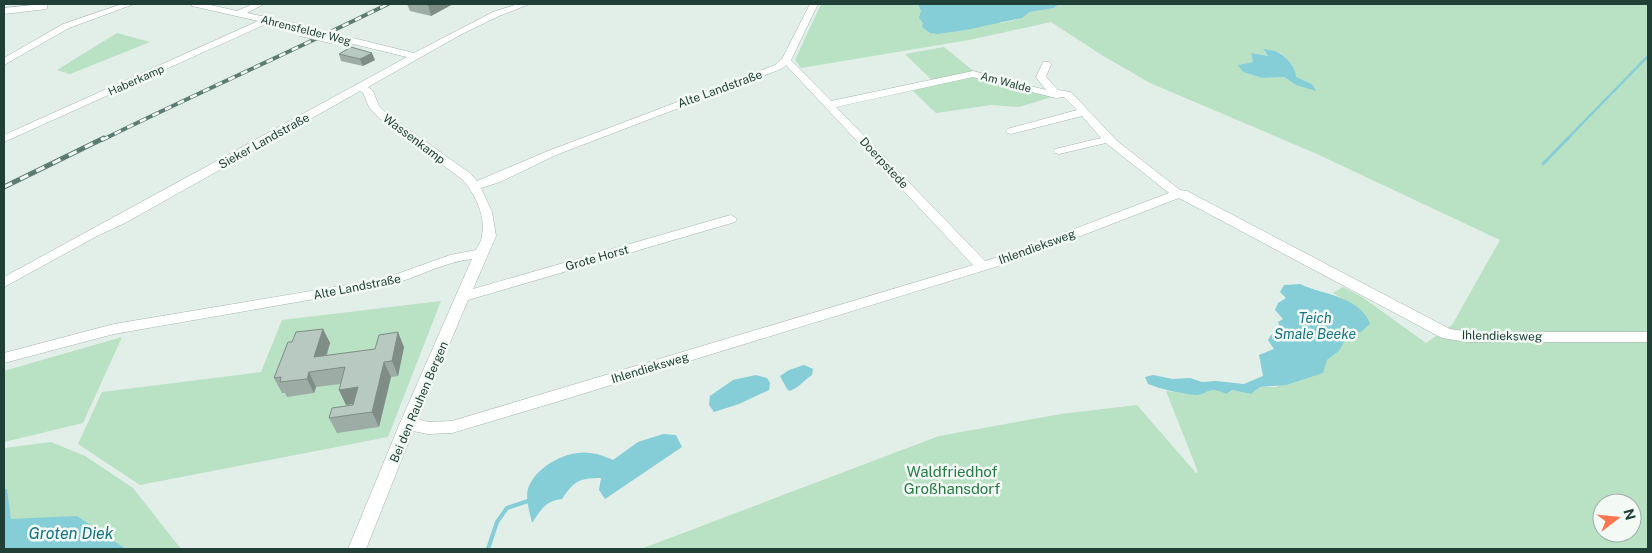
<svg xmlns="http://www.w3.org/2000/svg" width="1652" height="553" font-family="'Public Sans',sans-serif">
<style>
.green{fill:#b9e1c3;fill-rule:evenodd}
.water{fill:#85cdd7}
.lines{fill:none;stroke-linecap:round;stroke-linejoin:round}
.stream-far2{stroke:#85cdd7;stroke-width:2.5}
.stream-far1{stroke:#85cdd7;stroke-width:3}
.stream{stroke:#85cdd7;stroke-width:4}
.minor-casing{stroke:#a4b6af;stroke-width:1}
.minor{fill:#fff;fill-rule:evenodd}
.rail-far1-casing{stroke:#5b7c72;stroke-width:4}
.rail-casing{stroke:#5b7c72;stroke-width:5}
.rail-far1{stroke:#f3faf6;stroke-width:2.5;stroke-dasharray:7;stroke-linecap:butt}
.rail{stroke:#f3faf6;stroke-width:3;stroke-dasharray:9;stroke-linecap:butt}
.minor-bridge-casing{stroke:#a4b6af;stroke-width:11;stroke-linecap:butt}
.minor-bridge{stroke:#fff;stroke-width:10}
.wall{fill:#9dada6}
.shaded-wall{fill:#808d87}
.building{fill:#b7c9c1;stroke:#808d87}
.labels{text-anchor:middle;dominant-baseline:central;stroke-width:5;stroke-linejoin:round;paint-order:stroke}
.far-street-label{font-size:11px;fill:#204037;stroke:#f3faf6}
.street-label{font-size:12px;fill:#204037;stroke:#f3faf6}
.water-label{font-size:14px;font-style:italic;fill:#147382;stroke:#f3faf6}
.near-park-label{font-size:15px;fill:#267b45;stroke:#f3faf6}
.near-water-label{font-size:16px;font-style:italic;fill:#147382;stroke:#f3faf6}
</style>
<rect width="100%" height="100%" fill="#e2eee8"/>
<g class="green">
<path d="M821 4H918L921 11 938 34 966 30 973 27 986 26 992 23H1002L1022 18 1030 12 1054 8 1059 4H1648V549H641L939 436 1061 414 1137 405 1196 473 1198 472 1166 391 1197 395 1207 390H1232L1251 394 1260 387H1276L1327 360 1339 351 1351 304 1333 293 1343 287 1362 297 1426 343 1452 325 1500 240 1317 154 1150 83 1100 54 1051 22 969 40 801 68 795 60ZM1263 50C1268 51 1276 50 1280 53 1287 57 1296 68 1295 77L1312 84 1296 85 1284 77 1262 78 1243 72 1239 65 1253 62 1251 54 1268 56ZM1602 503H1632V533H1602Z"/>
<polygon points="117,33 150,42 70,74 57,70"/>
<polygon points="944,47 981,77 1052,97 1019,107 991,105 936,113 911,89 935,83 905,54"/>
<polygon points="441,301 388,437 140,485 78,444 102,392 261,372 282,320"/>
<polygon points="122,337 83,423 4,442 4,371"/>
<polygon points="51,442 85,456 133,488 181,549 126,549 77,517 11,520 7,490 4,489 4,448"/>
</g>
<g class="water">
<polygon points="918,4 1059,4 1054,8 1030,12 1022,18 966,30 938,34 930,33 922,27 923,23 919,18 921,11"/>
<path d="M1263 49C1268 50 1275 50 1279 53 1287 57 1296 68 1296 77L1312 84 1316 91 1296 85 1284 77 1262 78 1243 72 1238 65 1253 62 1251 53 1268 56Z"/>
<path d="M1300 284C1323 295 1360 296 1370 324L1361 332H1349L1339 351 1327 360 1323 373 1286 385 1260 387 1251 394 1232 390 1226 394C1208 384 1207 396 1195 395 1179 393 1163 390 1148 384L1145 377 1153 375 1173 379 1190 378 1202 382 1216 381 1244 384 1263 376 1259 355 1274 349 1268 340 1271 335 1278 333 1280 328 1278 322 1283 319 1275 310 1278 303 1286 298 1280 292 1284 285Z"/>
<path d="M804 365 813 369 812 375C804 380 800 387 790 391L787 389 780 376 789 370Z"/>
<polygon points="756,375 767,378 770,383 769,390 739,404 714,412 709,405 710,396 733,380"/>
<path d="M663 434 676 435 682 447 605 499 599 490 601 478C579 478 574 481 562 499 546 500 540 511 532 523 530 513 525 499 528 489 535 466 569 449 591 453 599 454 606 457 613 460L638 442Z"/>
<polygon points="4,489 7,489 11,519 77,516 126,549 4,549"/>
</g>
<g class="lines">
<g class="stream-far2">
<polyline points="1572,134 1648,56"/>
<polyline points="1567,140 1571,135"/>
</g>
<polyline class="stream-far1" points="1543,164 1568,138"/>
<polyline class="stream" points="488,549 497,522 507,508 528,501"/>
<g class="minor-casing">
<g id="minor">
<polygon points="44,4 47,5 47,9 4,14 4,8"/>
<polygon points="122,4 134,4 69,28 4,65 4,58 63,24"/>
<polygon points="191,4 206,4 237,11 253,4 264,4 247,13 298,24 305,31 300,34 292,28 268,23 4,142 4,135 258,21 192,6"/>
<path d="M518 4H530L499 16 460 35 368 87 373 91 379 106 387 114 471 174 477 181 548 151 775 65 782 59 810 4H818L791 60 831 101 973 71 1046 90 1036 77 1043 62H1049L1051 64 1046 77 1058 90 1071 92 1117 141 1180 190 1187 191 1450 329 1468 332H1648V342H1468L1442 338 1179 198 1021 259 556 402 452 433 428 434 413 431 366 549H348L400 423 472 259C442 262 413 280 383 287L114 334 4 363V353L114 324 383 279 450 255 476 250C478 246 482 240 482 235 486 216 475 194 463 180L379 118 369 107 363 93 360 91 125 223 99 235 4 287V277L407 57 353 44 331 41V37L353 38 414 53 493 12ZM786 65 973 265 452 421 428 422 418 419 468 300 735 222 737 219 731 215 727 216 473 289 496 236 492 212 481 188 500 182 556 155 781 69ZM973 77 1056 98 1064 97 1077 110 1007 129 1005 131 1007 133 1011 134 1082 116 1101 138 1055 149 1053 151 1055 153 1059 154 1106 143 1169 193 1011 253 985 261 836 107Z"/>
</g>
</g>
<use href="#minor" class="minor"/>
<g class="rail-far1-casing">
<path id="rail-far1" d="M102 140C197 93 293 51 388 4"/>
</g>
<g class="rail-casing">
<polyline id="rail" points="4,187 104,138"/>
</g>
<use href="#rail-far1" class="rail-far1"/>
<use href="#rail" class="rail"/>
<g class="minor-bridge-casing">
<polyline id="minor-bridge" points="300,31 334,39"/>
</g>
<use href="#minor-bridge" class="minor-bridge"/>
</g>
<g class="wall">
<polygon points="407,4 453,4 431,16 410,11"/>
<polygon points="339,54 375,60 363,66 341,61"/>
<polygon points="323,329 330,343 327,355 404,347 398,376 391,377 379,427 337,433 329,418 353,405 353,404 346,405 339,390 341,384 316,387 314,393 287,397 285,393 282,393 274,378 292,342"/>
</g>
<g class="shaded-wall">
<polygon points="431,4 453,4 431,16 428,5"/>
<polygon points="372,53 375,60 363,66 360,59"/>
<polygon points="323,329 330,343 321,371 314,357"/>
<polygon points="398,332 404,347 398,376 392,361"/>
<polygon points="384,362 391,377 379,427 372,412"/>
<polygon points="309,372 316,387 314,393 307,379"/>
<polygon points="358,387 365,402 346,405 339,390"/>
</g>
<g class="building">
<polygon points="420,4 431,4 428,5"/>
<polygon points="351,47 372,53 360,59 339,54"/>
<polygon points="323,329 314,357 375,349 379,335 398,332 392,361 384,362 372,412 329,418 332,408 353,405 358,387 339,390 345,367 309,372 307,379 280,382 281,377 274,378 288,342 292,342 296,332"/>
</g>
<g class="labels">
<g class="far-street-label">
<text transform="translate(306 30) rotate(14)">Ahrensfelder Weg</text>
<text transform="translate(136 80) rotate(-24)">Haberkamp</text>
<text transform="translate(1006 82) rotate(15)">Am Walde</text>
</g>
<g class="street-label">
<text transform="translate(720 89) rotate(-20)">Alte Landstraße</text>
<text transform="translate(414 139) rotate(37)">Wassenkamp</text>
<text transform="translate(264 141) rotate(-29)">Sieker Landstraße</text>
<text transform="translate(884 163) rotate(47)">Doerpstede</text>
<text transform="translate(1037 247) rotate(-20)">Ihlendieksweg</text>
<text transform="translate(597 258) rotate(-16)">Grote Horst</text>
<text transform="translate(357 287) rotate(-11)">Alte Landstraße</text>
<text transform="translate(1502 336) rotate(1)">Ihlendieksweg</text>
<text transform="translate(650 368) rotate(-17)">Ihlendieksweg</text>
<text transform="translate(419 402) rotate(-67)">Bei den Rauhen Bergen</text>
</g>
<g class="water-label">
<text x="1315" y="318">Teich<tspan x="1315" dy="16">Smale Beeke</tspan></text>
</g>
<g class="near-park-label">
<text x="952" y="471">Waldfriedhof<tspan x="952" dy="17">Großhansdorf</tspan></text>
</g>
<g class="near-water-label">
<text x="71" y="533">Groten Diek</text>
</g>
</g>
<rect width="1652" height="553" fill="none" stroke="#204037" stroke-width="10"/>
<g transform="translate(1617 518) rotate(74)"><circle r="24" fill="#f3faf6" stroke="#9fb0aa"/>
<path d="M0-4L9 19L0 12L-9 19Z" fill="#fe764f"/>
<text y="-8" font-size="14" font-weight="bold" text-anchor="middle" fill="#204037">N</text>
</g>
</svg>
